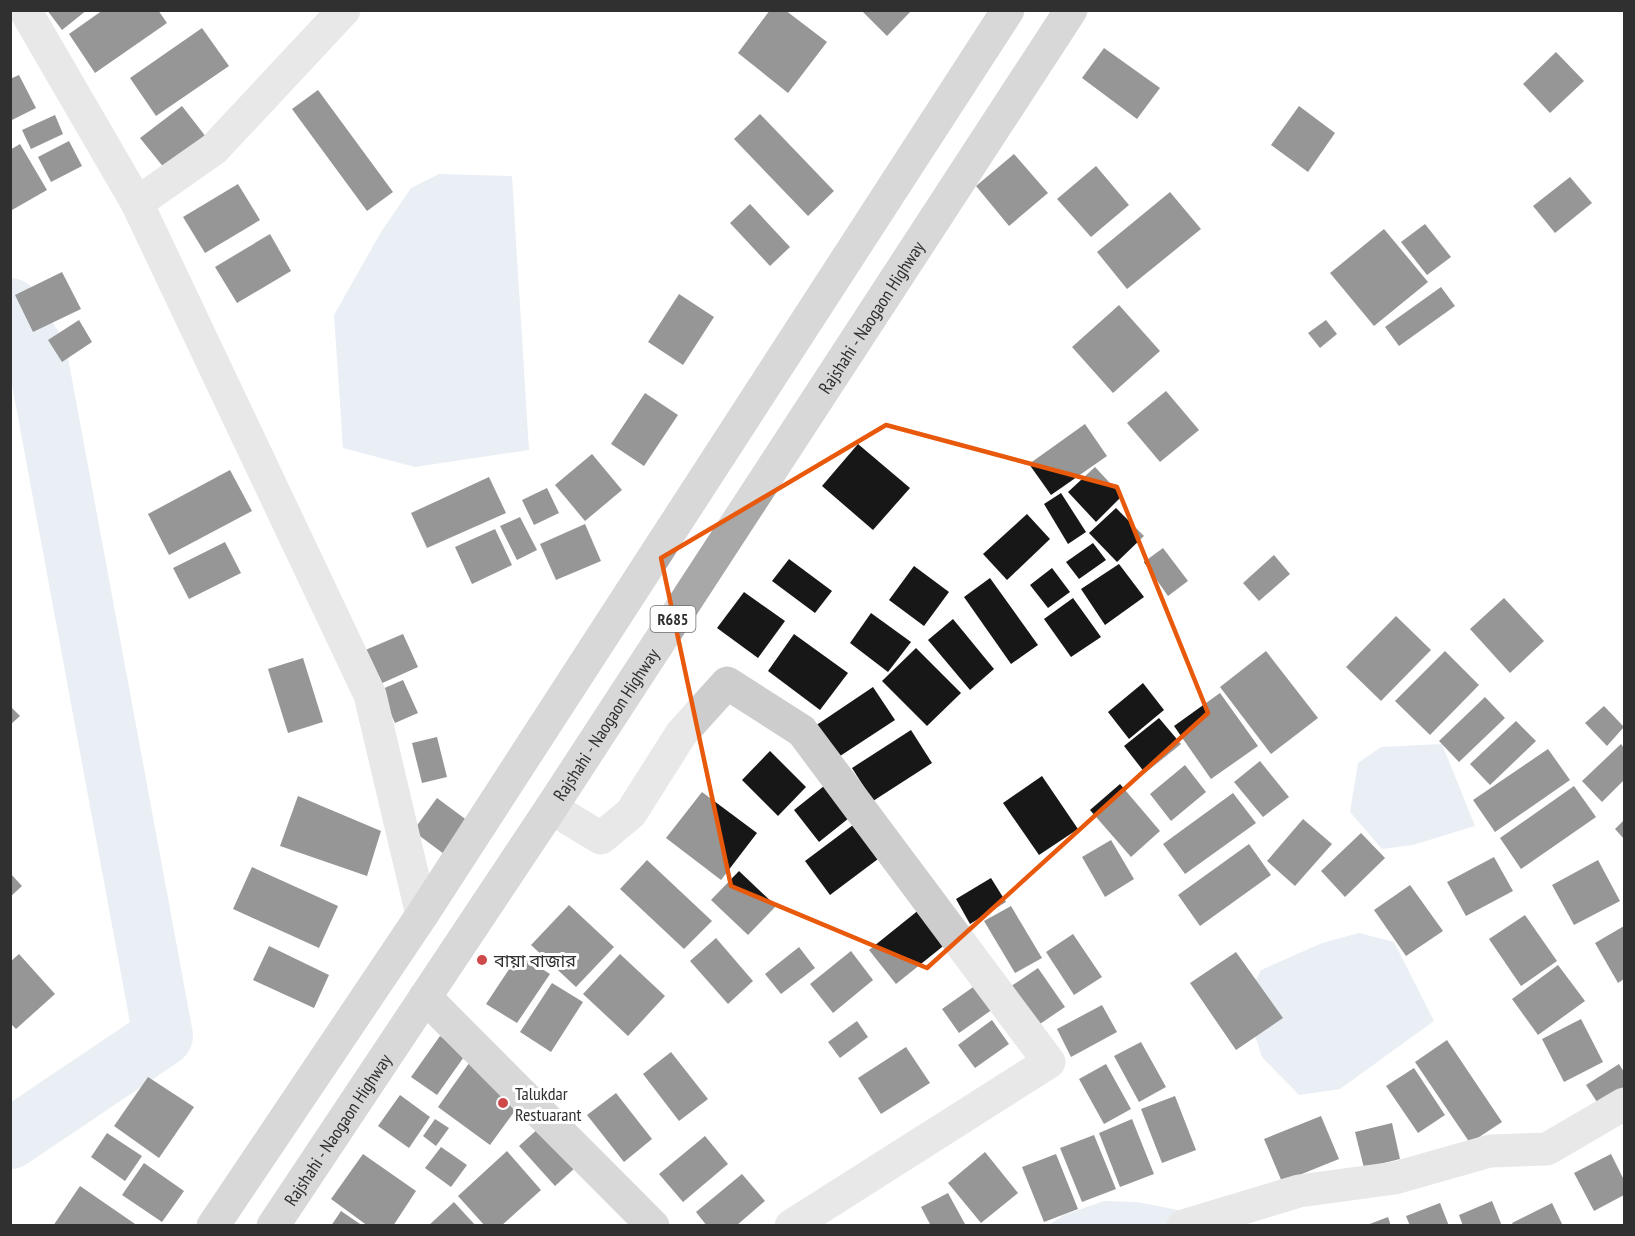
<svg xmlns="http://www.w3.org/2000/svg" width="1635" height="1236" font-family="'PT Sans Narrow','Noto Sans Bengali',sans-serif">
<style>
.water{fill:#cedce8}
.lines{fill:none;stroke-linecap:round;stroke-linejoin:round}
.river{stroke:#cedce8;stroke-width:60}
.building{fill:#171717}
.minor{stroke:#cdcdcd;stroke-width:33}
.major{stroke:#a8a8a8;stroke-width:33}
.marked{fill:none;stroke:#e8590c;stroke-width:4.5;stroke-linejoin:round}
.poi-dot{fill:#cf494b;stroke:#fff;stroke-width:2}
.labels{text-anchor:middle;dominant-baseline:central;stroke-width:6;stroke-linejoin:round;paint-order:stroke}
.shield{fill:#fff;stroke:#6e6e6e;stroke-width:1.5}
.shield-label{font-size:16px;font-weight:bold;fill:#303030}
.street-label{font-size:18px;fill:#303030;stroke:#fff}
.poi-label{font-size:18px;fill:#303030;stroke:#fff;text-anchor:start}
</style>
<rect width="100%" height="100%" fill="#fff"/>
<g class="water">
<polygon points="439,174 512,176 529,450 415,467 343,448 334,315 381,232 411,188"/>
<polygon points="1442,744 1475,826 1413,845 1382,849 1350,812 1358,763 1381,747"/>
<polygon points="1359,933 1394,942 1434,1021 1340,1089 1299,1095 1262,1057 1244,1003 1261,970 1322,943"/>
<polygon points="1104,1201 1137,1202 1183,1211 1172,1225 1047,1226 1064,1215"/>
</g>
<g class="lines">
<polyline class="river" points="10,308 37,355 163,1036 10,1139"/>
</g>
<g class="building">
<polygon points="47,10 87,10 62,30"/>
<polygon points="103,10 158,10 167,23 95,73 69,34"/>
<polygon points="770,10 785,10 827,42 788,93 738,53"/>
<polygon points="861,10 912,10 887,36"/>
<polygon points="202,28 229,66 156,116 130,78"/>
<polygon points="1104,48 1160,88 1137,119 1082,78"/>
<polygon points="1556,52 1584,81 1550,113 1523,84"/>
<polygon points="19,75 36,108 10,121 10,79"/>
<polygon points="318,90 393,192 367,211 292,109"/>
<polygon points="182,106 210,142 169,174 140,138"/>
<polygon points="1299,106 1335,133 1308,172 1271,145"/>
<polygon points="760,114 834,191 808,216 734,139"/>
<polygon points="55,115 63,134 31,149 22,130"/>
<polygon points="69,141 82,166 51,182 38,157"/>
<polygon points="20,144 47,190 12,210 10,150"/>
<polygon points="1014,154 1048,193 1009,226 976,186"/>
<polygon points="1096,166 1129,205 1091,237 1057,199"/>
<polygon points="1570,177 1592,203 1555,233 1533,206"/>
<polygon points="238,184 260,220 205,253 183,217"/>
<polygon points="1170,192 1201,229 1127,289 1097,252"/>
<polygon points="750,204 790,247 770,266 730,223"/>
<polygon points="1425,224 1451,257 1427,275 1401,242"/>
<polygon points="1384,229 1428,282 1374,326 1330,273"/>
<polygon points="270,234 291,271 237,303 215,267"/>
<polygon points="62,272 81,309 33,332 15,295"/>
<polygon points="1441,287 1455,306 1399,346 1385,327"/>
<polygon points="679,294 714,317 683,365 648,342"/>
<polygon points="1119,305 1160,351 1113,393 1072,347"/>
<polygon points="79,320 92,342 62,362 48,340"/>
<polygon points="1326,320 1337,334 1320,348 1308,333"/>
<polygon points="1166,391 1199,430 1160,462 1127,423"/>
<polygon points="645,393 678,415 644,466 611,444"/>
<polygon points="1085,424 1107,456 1051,495 1029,464"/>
<polygon points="858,444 910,488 873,530 822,486"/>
<polygon points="592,454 622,490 585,521 555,485"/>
<polygon points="1095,467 1122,496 1096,522 1068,492"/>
<polygon points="230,470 252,511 169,555 148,514"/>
<polygon points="489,477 506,513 427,548 411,513"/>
<polygon points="547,488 559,513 534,525 522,500"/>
<polygon points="1061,493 1086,532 1068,544 1044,504"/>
<polygon points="1116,508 1144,536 1117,562 1089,533"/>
<polygon points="1027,514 1050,539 1007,580 983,554"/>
<polygon points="520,517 537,550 517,560 500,526"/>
<polygon points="585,524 601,561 556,580 540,544"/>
<polygon points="495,529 512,565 472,584 455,547"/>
<polygon points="225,542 241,573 189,599 173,568"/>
<polygon points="1093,543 1106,560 1079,579 1066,562"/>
<polygon points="1163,548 1188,581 1168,596 1144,562"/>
<polygon points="1274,555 1290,574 1259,601 1243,583"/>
<polygon points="789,559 832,591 815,613 772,581"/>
<polygon points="1119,564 1144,597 1105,625 1081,589"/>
<polygon points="914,566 949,592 924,626 889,600"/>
<polygon points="1052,568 1070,592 1048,608 1030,585"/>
<polygon points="990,578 1038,645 1011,664 964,597"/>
<polygon points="744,592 785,621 758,658 717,628"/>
<polygon points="1073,598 1101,637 1071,657 1044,619"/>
<polygon points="1504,598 1544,641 1510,673 1470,629"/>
<polygon points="871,613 911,642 888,672 850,643"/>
<polygon points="1396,616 1431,650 1381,701 1346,667"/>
<polygon points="953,619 994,669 970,690 928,640"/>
<polygon points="403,634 418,667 378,685 363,651"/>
<polygon points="794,634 848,673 820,710 768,671"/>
<polygon points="916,648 961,693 927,726 882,681"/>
<polygon points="1266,651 1318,718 1271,754 1220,687"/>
<polygon points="1445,651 1479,685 1430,735 1395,701"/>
<polygon points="303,658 323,722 288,733 268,669"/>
<polygon points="403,680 418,713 395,723 380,690"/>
<polygon points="1143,683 1164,710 1129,739 1108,712"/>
<polygon points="873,687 895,720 837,758 815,726"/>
<polygon points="1220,693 1258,746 1211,779 1174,726"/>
<polygon points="1485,697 1505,718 1459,762 1439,741"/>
<polygon points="10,706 20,716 10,725"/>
<polygon points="1604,706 1624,727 1607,746 1585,723"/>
<polygon points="1159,718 1181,744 1145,773 1124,746"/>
<polygon points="1516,721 1536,741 1490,785 1470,764"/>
<polygon points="911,730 932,763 873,801 852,768"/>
<polygon points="437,737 447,777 422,783 412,743"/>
<polygon points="1621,744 1624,748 1624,780 1602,802 1582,781"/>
<polygon points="1548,749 1570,780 1495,832 1473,800"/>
<polygon points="770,751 806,787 778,816 742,780"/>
<polygon points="1260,761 1289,797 1263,817 1234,782"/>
<polygon points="1185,765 1206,792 1171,821 1150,794"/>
<polygon points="1042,776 1078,829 1039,855 1003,803"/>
<polygon points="834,778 859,810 819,842 794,810"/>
<polygon points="1120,784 1160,831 1131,857 1090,810"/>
<polygon points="1574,786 1596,817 1521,869 1500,838"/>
<polygon points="702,792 757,833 721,880 666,838"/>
<polygon points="1233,793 1256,823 1185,874 1163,844"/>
<polygon points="298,796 381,831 367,876 280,846"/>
<polygon points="437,798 468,821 444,854 413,831"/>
<polygon points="861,819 886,853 830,895 805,861"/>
<polygon points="1303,819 1332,844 1295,886 1267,861"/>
<polygon points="1624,820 1624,839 1615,829"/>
<polygon points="1361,833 1385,858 1345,897 1321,871"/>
<polygon points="1111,840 1134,879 1105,897 1082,857"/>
<polygon points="1249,844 1271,875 1200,926 1178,895"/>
<polygon points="1494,857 1513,891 1466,916 1447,882"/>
<polygon points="647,860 712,921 684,949 620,889"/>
<polygon points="1598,860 1620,901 1574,925 1552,885"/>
<polygon points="252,867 338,906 319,948 233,909"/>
<polygon points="739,871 776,906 748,935 711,900"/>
<polygon points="10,873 22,886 10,897"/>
<polygon points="991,878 1006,902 970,924 956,899"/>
<polygon points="1410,885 1443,931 1406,956 1374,910"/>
<polygon points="569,905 614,947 576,987 531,945"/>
<polygon points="1011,906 1042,958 1015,973 984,921"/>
<polygon points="920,909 947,943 896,984 869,950"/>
<polygon points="1525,915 1557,961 1521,986 1489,939"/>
<polygon points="1624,926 1624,979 1618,983 1595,943"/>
<polygon points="1073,934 1102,977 1074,995 1046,952"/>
<polygon points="716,938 753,981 728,1004 690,961"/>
<polygon points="269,946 329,975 314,1008 253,980"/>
<polygon points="799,947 815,968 781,994 765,974"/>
<polygon points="851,951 873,980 833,1013 810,984"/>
<polygon points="1236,952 1283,1018 1236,1050 1190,983"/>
<polygon points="19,954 55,994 16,1029 10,1023 10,962"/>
<polygon points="519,954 550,974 517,1023 486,1004"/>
<polygon points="620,954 665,996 628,1036 583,994"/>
<polygon points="1558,965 1585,1001 1538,1035 1512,999"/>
<polygon points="1038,968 1065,1007 1034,1028 1007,989"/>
<polygon points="552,983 583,1002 551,1052 520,1032"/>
<polygon points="976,985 993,1009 959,1033 942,1009"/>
<polygon points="1102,1005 1117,1032 1071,1057 1057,1029"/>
<polygon points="1581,1019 1603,1062 1564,1082 1542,1039"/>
<polygon points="992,1020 1009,1044 975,1068 958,1045"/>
<polygon points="857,1021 868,1037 840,1058 828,1042"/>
<polygon points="440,1036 466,1054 437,1095 411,1077"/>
<polygon points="1447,1040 1502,1122 1470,1143 1415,1062"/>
<polygon points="1141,1042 1166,1087 1139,1102 1114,1056"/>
<polygon points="906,1047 930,1083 881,1114 858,1078"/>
<polygon points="671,1052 708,1099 679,1121 643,1074"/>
<polygon points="472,1059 525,1097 490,1145 438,1107"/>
<polygon points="1106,1064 1131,1109 1104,1124 1079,1079"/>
<polygon points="1619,1064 1624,1072 1624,1118 1612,1125 1586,1085"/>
<polygon points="1414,1068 1445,1115 1418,1133 1386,1086"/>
<polygon points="148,1077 194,1107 159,1158 114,1126"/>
<polygon points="616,1093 652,1139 624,1162 587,1115"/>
<polygon points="400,1095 430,1117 409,1148 378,1126"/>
<polygon points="1175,1096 1196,1150 1162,1163 1141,1109"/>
<polygon points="1321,1116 1339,1159 1282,1182 1264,1139"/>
<polygon points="435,1119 449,1128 436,1146 423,1136"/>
<polygon points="1132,1119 1154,1174 1120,1187 1099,1133"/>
<polygon points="1392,1123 1400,1159 1364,1168 1355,1132"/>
<polygon points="540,1127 576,1167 555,1186 519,1146"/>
<polygon points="107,1133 142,1156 125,1181 91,1157"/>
<polygon points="1094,1135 1116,1189 1082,1202 1060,1148"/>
<polygon points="705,1136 728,1164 683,1202 659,1174"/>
<polygon points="441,1147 467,1165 451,1187 425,1168"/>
<polygon points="507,1151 541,1190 501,1226 485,1226 458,1196"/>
<polygon points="985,1152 1018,1193 981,1223 948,1183"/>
<polygon points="363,1154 416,1191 393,1226 368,1226 331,1199"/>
<polygon points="1056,1154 1078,1209 1044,1222 1022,1167"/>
<polygon points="1611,1154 1624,1180 1624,1195 1594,1211 1574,1173"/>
<polygon points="144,1163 184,1191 162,1222 122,1195"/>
<polygon points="742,1174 765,1201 736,1226 707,1226 696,1212"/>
<polygon points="80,1186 138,1226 53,1226"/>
<polygon points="948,1193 966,1226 931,1226 921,1207"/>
<polygon points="1492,1201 1502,1226 1463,1226 1459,1215"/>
<polygon points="454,1202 476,1226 428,1226"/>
<polygon points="1440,1203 1449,1226 1410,1226 1406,1216"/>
<polygon points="1552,1203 1563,1226 1514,1226 1512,1223"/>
<polygon points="341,1211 363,1226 331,1226"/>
<polygon points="1388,1217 1391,1226 1367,1226 1367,1225"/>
</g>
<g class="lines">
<g class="minor">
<polyline points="25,10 137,203 370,695 422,915"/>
<polyline points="137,203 214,149 344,10"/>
<polyline points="551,808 601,838 631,813 681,734 727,683 802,731 1049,1062 791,1226"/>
<polyline points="1183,1226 1299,1191 1395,1178 1490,1151 1547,1149 1624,1104"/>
</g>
<g class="major">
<polyline points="425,997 653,1226"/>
<polyline points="213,1226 422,915 1008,10"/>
<path id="s1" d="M273 1226 551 808 1071 10"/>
</g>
</g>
<path d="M0 0H1635V1236H0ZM886 425 1117 487 1208 713 927 968 731 886 661 558Z" fill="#fff" fill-opacity=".55" fill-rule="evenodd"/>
<path class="marked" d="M886 425 1117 487 1208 713 927 968 731 886 661 558Z"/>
<g class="poi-dot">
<circle cx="482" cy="960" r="6"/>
<circle cx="503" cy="1103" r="6"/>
</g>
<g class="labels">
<rect class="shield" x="650.5" y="606" width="45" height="26" rx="4.5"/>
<g class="shield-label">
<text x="673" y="619">R685</text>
</g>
<g class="street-label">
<text stroke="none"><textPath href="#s1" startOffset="1088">Rajshahi - Naogaon Highway</textPath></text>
<text stroke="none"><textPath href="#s1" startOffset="602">Rajshahi - Naogaon Highway</textPath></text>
<text stroke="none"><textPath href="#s1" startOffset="116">Rajshahi - Naogaon Highway</textPath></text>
</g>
<g class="poi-label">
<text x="494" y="960">বায়া বাজার</text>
<text x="515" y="1093">Talukdar<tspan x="515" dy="21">Restuarant</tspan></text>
</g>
</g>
<rect width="1635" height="1236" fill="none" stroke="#303030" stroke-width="24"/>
</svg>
